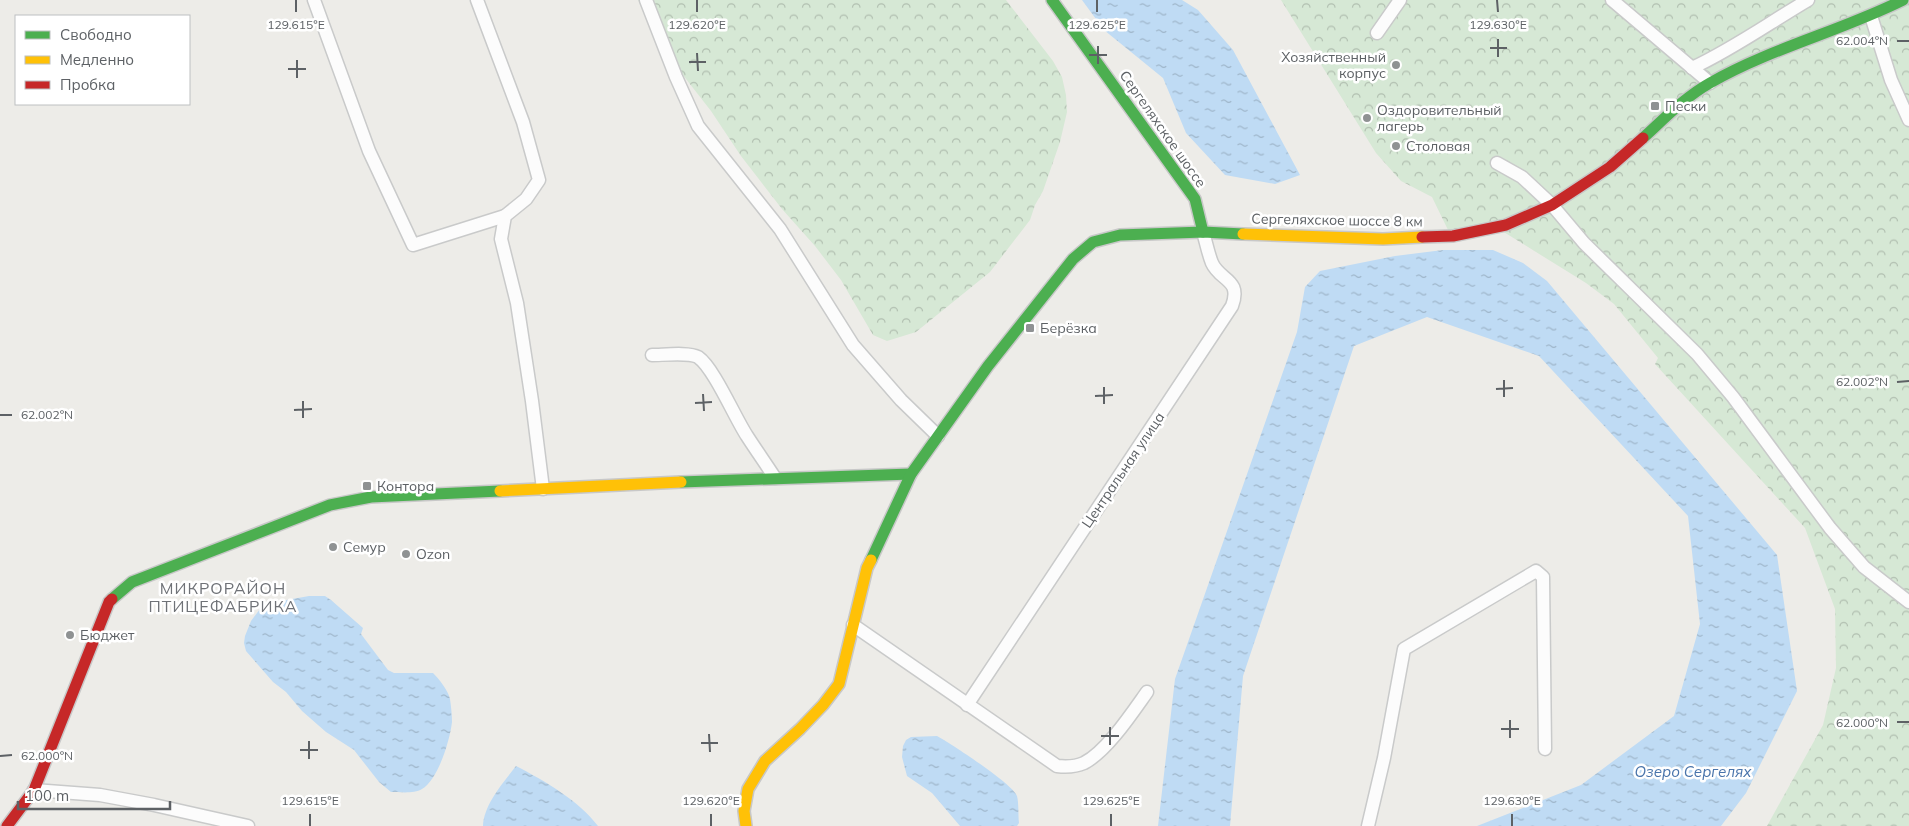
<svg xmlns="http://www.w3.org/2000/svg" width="1909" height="826" font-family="Mulish,sans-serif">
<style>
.forest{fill:url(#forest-crowns)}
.water{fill:url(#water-ripples)}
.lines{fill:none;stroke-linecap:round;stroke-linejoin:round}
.street-casing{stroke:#c9caca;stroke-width:15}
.fast-casing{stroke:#c8c8c8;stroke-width:14}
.slow-casing{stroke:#c8c8c8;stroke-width:14}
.jam-casing{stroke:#c8c8c8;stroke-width:14}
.street{stroke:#fcfcfc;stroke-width:12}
.fast{stroke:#4caf50;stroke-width:11}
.slow{stroke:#ffc107;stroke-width:11}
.jam{stroke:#c62828;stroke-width:11}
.ticks{fill:none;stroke:#5d6165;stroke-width:2}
.poi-dot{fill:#8f9293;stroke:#fff;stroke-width:2}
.labels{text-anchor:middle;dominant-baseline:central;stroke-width:5;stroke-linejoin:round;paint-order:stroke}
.poi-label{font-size:14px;fill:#5d6165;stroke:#fff;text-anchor:start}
.street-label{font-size:14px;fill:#5d6165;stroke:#fff}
.water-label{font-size:15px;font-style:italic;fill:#4974ab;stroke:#fff}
.quarter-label{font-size:16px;letter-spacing:1px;fill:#6f7277;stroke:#fff}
.ticks-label{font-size:12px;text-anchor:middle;fill:#5d6165;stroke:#fff;stroke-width:5;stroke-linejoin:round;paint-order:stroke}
</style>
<defs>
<pattern id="forest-crowns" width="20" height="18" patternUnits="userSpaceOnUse" patternTransform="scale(1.25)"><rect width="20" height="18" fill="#d6e8d5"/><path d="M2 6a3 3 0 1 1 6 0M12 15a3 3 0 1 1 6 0" fill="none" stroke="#b1bfb0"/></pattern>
<pattern id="water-ripples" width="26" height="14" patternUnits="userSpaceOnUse" patternTransform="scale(1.25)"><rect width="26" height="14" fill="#bfdbf4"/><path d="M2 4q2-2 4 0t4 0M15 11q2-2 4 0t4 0" fill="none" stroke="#9eb5c9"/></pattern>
</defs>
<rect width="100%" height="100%" fill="#edece8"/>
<g class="forest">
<polygon points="638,0 1006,0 1053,61 1062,77 1066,95 1067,112 1060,142 1043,191 1035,205 1030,220 990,272 916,332 887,341 873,335 841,280 815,246 782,209 741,156 711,111 679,70"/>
<polygon points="1281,0 1909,0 1909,826 1767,826 1823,725 1836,668 1835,609 1805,528 1655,364 1658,358 1614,304 1586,283 1494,226 1449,232 1432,197 1401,181 1376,153"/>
</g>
<g class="water">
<polygon points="1082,0 1182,0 1198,10 1233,50 1300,175 1275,184 1225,175 1186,133 1163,78 1104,30"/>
<polygon points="1443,250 1493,250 1523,263 1547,281 1777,555 1797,691 1746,793 1721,826 1477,826 1581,785 1674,716 1700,624 1688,516 1539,356 1427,317 1354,346 1243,676 1230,826 1158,826 1175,679 1297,332 1305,287 1320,271 1395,256"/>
<path d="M309 596H325L331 600 363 628 361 634 388 670 394 673H433C439 679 448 690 450 699 451 706 452 715 452 722 450 740 438 780 422 789 414 794 400 792 391 792L379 782 354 750 326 732 302 711 286 692 273 682 246 651 244 643 245 636 251 621 260 609 281 601Z"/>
<path d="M937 736C950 743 1013 784 1017 796 1019 804 1018 814 1019 823L1017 826H960L932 793 907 776 902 757 903 746 906 740 911 737Z"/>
<path d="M516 766C545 781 578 800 598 826H483C484 804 503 783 516 766Z"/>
</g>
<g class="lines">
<g class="street-casing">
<g id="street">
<polyline points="314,0 369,151 413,245 505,216"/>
<polyline points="477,0 523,122 539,180 526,199 505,216 501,239 517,303 532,401 543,489"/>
<polyline points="646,0 676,77 698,126 780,229 853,345 901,400 938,436"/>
<polyline points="1612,0 1710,83"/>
<polyline points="1871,16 1891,80 1909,120"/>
<polyline points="1377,33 1400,0"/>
<path d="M1692 68C1733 49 1769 23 1808 0"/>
<polyline points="1497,163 1522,177 1552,205 1584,243 1697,354 1733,397 1830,528 1864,567 1909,602"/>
<path d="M652 355C663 355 689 352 698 357 714 368 735 418 747 436 756 450 766 464 775 478"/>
<path d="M853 625 1057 766C1066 767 1075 767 1084 763 1107 751 1132 713 1147 692"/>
<path d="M967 705 1232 306C1242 279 1220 281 1212 263 1208 253 1206 242 1203 232"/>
<polyline points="34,790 100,795 154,805 248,826"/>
<polyline points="1368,826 1384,758 1404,649 1536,571 1543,577 1545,749"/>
</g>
</g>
<g class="fast-casing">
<g id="fast">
<polyline points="1052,0 1195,199 1203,232"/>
<path d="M1643 138C1664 119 1685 97 1710 83 1771 48 1841 31 1903 0"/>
<polyline points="681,482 911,474"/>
<polyline points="871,560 911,474 988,366 1073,259 1093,242 1120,235 1203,232 1243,234"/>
<polyline points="112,599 132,582 330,505 371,497 500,491"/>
</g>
</g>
<g class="slow-casing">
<g id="slow">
<polyline points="1243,234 1383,239 1422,237"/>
<polyline points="500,491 681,482"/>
<polyline points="746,826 744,811 748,789 765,761 800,729 823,705 839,684 867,568 871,560"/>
</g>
</g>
<g class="jam-casing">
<g id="jam">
<polyline points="1422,237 1453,236 1506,225 1552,205 1610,167 1643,138"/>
<polyline points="7,826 34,790 109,602 112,599"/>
</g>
</g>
<use href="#street" class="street"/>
<use href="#fast" class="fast"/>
<use href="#slow" class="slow"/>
<use href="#jam" class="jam"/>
</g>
<path class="ticks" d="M296 0V12M697 0V12M1097 0V12M1497 0 1498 12M1498 39V57M1897 41H1909M1098 46V64M1490 48H1507M697 53 698 71M1089 55H1107M297 60V78M689 62H706M288 69H306M1504 380V397M1897 382 1909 381M1104 387V404M1496 389 1513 388M703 394 704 411M1095 396 1113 395M303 401V418M695 403 712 402M294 410 312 409M0 415H12M1510 720V738M1897 722H1909M1110 727V745M1501 729H1519M709 734 710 752M1101 736H1119M309 741V759M701 743H718M300 750H318M0 756 12 755M310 814V826M711 814V826M1111 814V826M1512 814V826"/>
<g class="poi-dot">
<circle cx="1396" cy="65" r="5"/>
<rect x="1650" y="101" width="10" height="10" rx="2.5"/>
<circle cx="1367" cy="118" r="5"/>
<circle cx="1396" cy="146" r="5"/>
<rect x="1025" y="323" width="10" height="10" rx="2.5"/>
<rect x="362" y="481" width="10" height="10" rx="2.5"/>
<circle cx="333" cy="547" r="5"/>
<circle cx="406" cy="554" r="5"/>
<circle cx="70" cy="635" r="5"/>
</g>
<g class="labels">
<g class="poi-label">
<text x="1386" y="57" text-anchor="end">Хозяйственный<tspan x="1386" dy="16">корпус</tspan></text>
<text x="1665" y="106">Пески</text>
<text x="1377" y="110">Оздоровительный<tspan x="1377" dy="16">лагерь</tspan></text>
<text x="1406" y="146">Столовая</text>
<text x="1040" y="328">Берёзка</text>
<text x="377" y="486">Контора</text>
<text x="343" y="547">Семур</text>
<text x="416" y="554">Ozon</text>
<text x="80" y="635">Бюджет</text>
</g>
<g class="street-label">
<text transform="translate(1163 129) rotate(55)">Сергеляхское шоссе</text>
<text transform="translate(1337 220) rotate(1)">Сергеляхское шоссе 8 км</text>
<text transform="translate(1123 470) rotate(-56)">Центральная улица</text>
</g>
<g class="water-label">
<text x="1693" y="771">Озеро Сергелях</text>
</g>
<g class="quarter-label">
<text x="223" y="588">МИКРОРАЙОН<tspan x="223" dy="18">ПТИЦЕФАБРИКА</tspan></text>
</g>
</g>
<g class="ticks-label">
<text x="296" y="29">129.615°E</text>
<text x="697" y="29">129.620°E</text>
<text x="1097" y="29">129.625°E</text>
<text x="1498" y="29">129.630°E</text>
<text x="1862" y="45">62.004°N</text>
<text x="1862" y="386">62.002°N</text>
<text x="47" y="419">62.002°N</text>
<text x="1862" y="727">62.000°N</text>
<text x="47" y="760">62.000°N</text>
<text x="310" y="805">129.615°E</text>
<text x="711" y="805">129.620°E</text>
<text x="1111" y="805">129.625°E</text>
<text x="1512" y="805">129.630°E</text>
</g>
<rect x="15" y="15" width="175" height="90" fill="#ffffff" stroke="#bec0c1"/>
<rect x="25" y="31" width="25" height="8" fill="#4caf50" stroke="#bec0c1"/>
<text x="60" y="40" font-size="15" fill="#5d6165">Свободно</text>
<rect x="25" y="56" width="25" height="8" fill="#ffc107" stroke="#bec0c1"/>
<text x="60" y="65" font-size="15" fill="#5d6165">Медленно</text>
<rect x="25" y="81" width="25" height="8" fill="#c62828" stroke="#bec0c1"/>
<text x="60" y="90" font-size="15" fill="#5d6165">Пробка</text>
<path d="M18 801v8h152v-8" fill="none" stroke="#5d6165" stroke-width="2.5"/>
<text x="25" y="801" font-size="15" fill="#5d6165" stroke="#ffffff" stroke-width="4" paint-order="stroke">100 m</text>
</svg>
